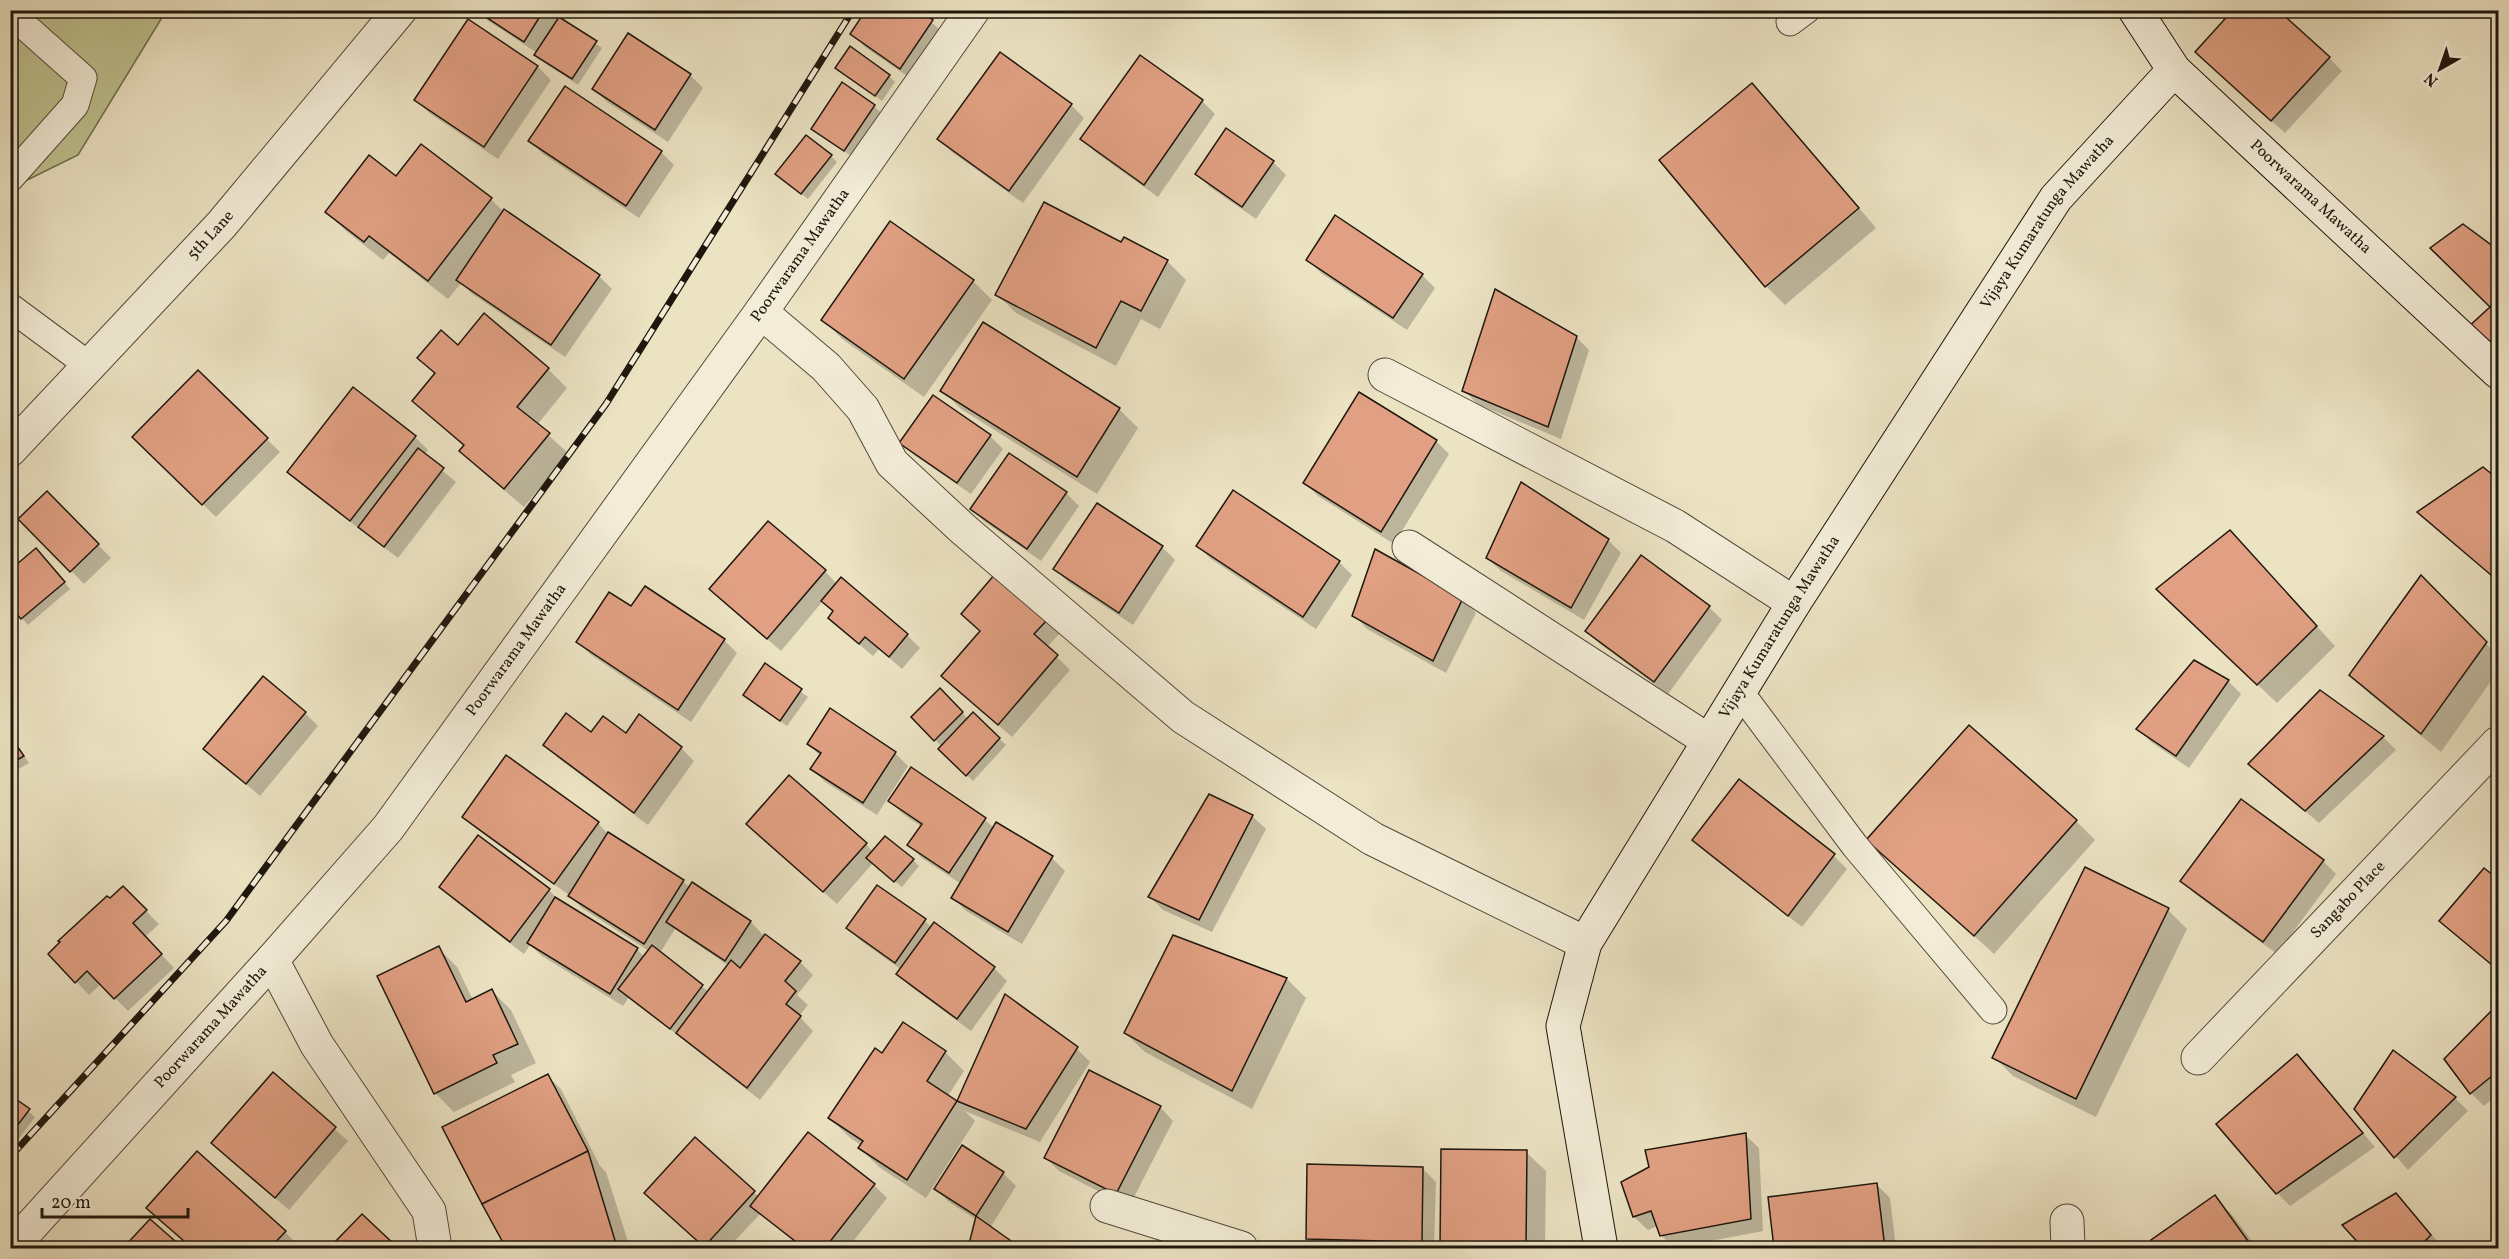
<svg xmlns="http://www.w3.org/2000/svg" width="2509" height="1259" font-family="Vollkorn,serif">
<style>
.green{fill:#bec18f;stroke:#6e6c4e;stroke-width:1.5}
.shadow{fill:#0003;fill-rule:evenodd}
.building{fill:#e1a083;stroke:#1e160d;stroke-width:1.5}
.lines{fill:none;stroke-linecap:round;stroke-linejoin:round}
.service-casing{stroke:#52493a;stroke-width:29}
.minor-casing{stroke:#52493a;stroke-width:35}
.secondary-casing{stroke:#1e160d;stroke-width:35}
.service{stroke:#f3edd8;stroke-width:27}
.minor{stroke:#f3edd8;stroke-width:33}
.secondary{stroke:#f3edd8;stroke-width:33}
.rail-casing{stroke:#1e160d;stroke-width:7}
.rail{stroke:#f3edd8;stroke-width:4.5;stroke-dasharray:14;stroke-linecap:butt}
.labels{text-anchor:middle;dominant-baseline:central;stroke-width:5;stroke-linejoin:round;paint-order:stroke}
.street-label{font-size:16px;fill:#1e160d;stroke:#f3edd8}
</style>
<rect width="100%" height="100%" fill="#ece3c3"/>
<filter id="stains"><feTurbulence type="fractalNoise" baseFrequency=".00333" numOctaves="4"/><feColorMatrix values="0 0 0 0 .2 0 0 0 0 .09 0 0 0 0 .02 0 0 0 .5 -.17"/></filter>
<radialGradient id="worn" r=".72"><stop offset=".6" stop-color="#630" stop-opacity="0"/><stop offset="1" stop-color="#630" stop-opacity=".3"/></radialGradient>
<polygon class="green" points="11,11 166,11 78,155 11,188"/>
<g class="shadow">
<polygon points="472,10 565,10 560,19 602,48 578,85 542,61 536,55 537,53"/>
<polygon points="917,10 945,34 914,81 865,47 852,34"/>
<polygon points="933,10 956,10 948,21"/>
<polygon points="468,22 538,67 551,80 498,159 429,113 416,100"/>
<polygon points="629,35 690,75 703,88 668,142 607,102 594,89"/>
<polygon points="2329,58 2342,71 2285,133 2210,65"/>
<polygon points="837,67 889,76 895,82 882,101"/>
<polygon points="1752,85 1771,104 1876,228 1785,305 1766,286"/>
<polygon points="1202,101 1215,114 1158,197 1095,152 1082,139"/>
<polygon points="1071,105 1084,118 1023,203 952,152 939,139"/>
<polygon points="874,106 880,112 851,156 813,129"/>
<polygon points="530,140 661,152 674,165 639,218 543,154"/>
<polygon points="831,156 837,162 808,199 783,180"/>
<polygon points="1273,162 1286,175 1256,219 1210,187 1197,174"/>
<polygon points="491,199 504,212 599,276 612,289 565,357 471,293 461,283 448,299 389,253 383,260 346,231 327,212"/>
<polygon points="2463,226 2498,252 2498,358 2467,330 2492,307 2432,249"/>
<polygon points="1121,245 1167,261 1186,280 1160,329 1141,319 1116,366 1016,313 997,294"/>
<polygon points="1308,260 1422,275 1435,288 1407,330 1321,273"/>
<polygon points="973,281 992,300 924,397 842,339 823,320"/>
<polygon points="484,315 548,369 567,388 537,425 568,453 524,507 480,470 461,451 464,447 414,401 435,375 419,358 458,347"/>
<polygon points="983,324 1119,409 1138,428 1097,494 961,409 942,390"/>
<polygon points="1576,337 1589,350 1561,439 1477,404 1464,390"/>
<polygon points="198,372 280,452 216,517 134,437"/>
<polygon points="990,436 1003,449 971,494 914,455 901,442"/>
<polygon points="415,437 428,450 424,455 456,482 398,558 302,485 289,472"/>
<polygon points="1436,441 1449,454 1394,544 1318,496 1305,483"/>
<polygon points="2483,469 2498,481 2498,582 2419,512"/>
<polygon points="47,493 111,558 84,584 21,519"/>
<polygon points="1066,493 1079,506 1041,561 985,522 972,509"/>
<polygon points="2230,532 2335,646 2277,703 2177,608"/>
<polygon points="1608,540 1621,553 1584,620 1501,571 1487,558"/>
<polygon points="1198,546 1339,562 1352,575 1316,629 1211,559"/>
<polygon points="1162,547 1175,560 1133,625 1068,582 1055,569"/>
<polygon points="42,556 70,589 28,625 10,605"/>
<polygon points="1642,557 1709,607 1722,620 1668,694 1600,644 1587,631"/>
<polygon points="825,571 837,584 907,635 920,648 902,669 879,649 873,656 843,631 830,618 834,612 823,601 781,651 724,602"/>
<polygon points="645,588 724,640 737,653 691,722 591,655 578,642 632,608"/>
<polygon points="2440,596 2498,656 2498,671 2441,752 2370,694 2351,675"/>
<polygon points="1463,599 1476,613 1446,673 1367,629 1354,615"/>
<polygon points="1047,620 1060,633 1047,647 1070,670 1012,737 957,689"/>
<polygon points="766,666 808,697 787,726 745,695"/>
<polygon points="2228,681 2241,694 2189,768 2151,742 2138,729"/>
<polygon points="940,690 968,719 973,714 1006,745 973,781 940,749 942,747 913,717"/>
<polygon points="2320,692 2383,737 2396,750 2319,823 2250,764"/>
<polygon points="305,713 318,726 260,796 205,749"/>
<polygon points="591,734 626,735 681,748 694,761 648,825 558,758 545,745"/>
<polygon points="10,735 29,763 10,774"/>
<polygon points="809,744 895,753 908,766 877,815 825,782 812,769 820,756"/>
<polygon points="911,770 985,820 994,828 1052,858 1065,871 1022,944 966,911 953,898 961,884 922,858 909,845 922,827 903,814 890,801"/>
<polygon points="1739,781 1834,856 1847,869 1802,927 1707,853 1694,840"/>
<polygon points="1209,796 1252,816 1266,829 1212,932 1163,910 1150,897"/>
<path d="M464 816 598 823 608 834 683 881 690 888 693 884 751 922 765 937 800 962 813 975 797 995 808 1005 799 1016 813 1031 760 1100 629 997 623 1006 542 956 530 945 524 954 454 900 441 887 549 890 562 904 637 949 644 957 649 951 582 908 569 895 477 829ZM675 929 729 966 709 992 660 953Z"/>
<polygon points="2076,821 2095,840 1994,954 1868,840"/>
<polygon points="761,837 866,844 873,852 913,860 919,866 902,887 873,863 837,904"/>
<polygon points="2323,861 2336,874 2277,954 2195,894 2182,881"/>
<polygon points="2484,870 2498,881 2498,970 2441,920"/>
<polygon points="123,888 159,924 145,937 174,968 128,1011 101,984 89,995 50,954"/>
<polygon points="2168,910 2187,929 2096,1117 2013,1076 1994,1057"/>
<polygon points="925,921 932,928 994,968 1007,981 971,1031 911,987 898,974 902,970 861,941 848,928"/>
<polygon points="1173,937 1287,979 1306,998 1252,1109 1145,1052 1125,1033"/>
<polygon points="438,948 457,967 473,1000 492,991 511,1010 536,1063 511,1075 515,1082 454,1112 435,1093"/>
<polygon points="1005,996 1077,1049 1090,1062 1040,1142 965,1111 975,1121 926,1198 879,1167 860,1148 862,1146 849,1137 830,1118 882,1055 903,1024 945,1052 964,1071 948,1096 957,1103"/>
<polygon points="2498,1006 2498,1097 2497,1095 2484,1106 2471,1093 2446,1059"/>
<polygon points="2394,1053 2455,1098 2468,1111 2408,1170 2355,1109"/>
<polygon points="2297,1056 2375,1147 2290,1206 2277,1193"/>
<polygon points="273,1074 348,1141 289,1210 226,1156"/>
<polygon points="547,1076 561,1089 600,1166 606,1172 630,1248 508,1248 483,1203"/>
<polygon points="10,1097 35,1117 11,1149 10,1149"/>
<polygon points="1160,1107 1173,1121 1129,1207 1059,1171 1046,1158"/>
<polygon points="808,1134 874,1185 887,1198 848,1248 802,1248 760,1214 728,1248 706,1248 659,1206 695,1139 759,1197"/>
<polygon points="1745,1135 1759,1148 1763,1231 1674,1248 1661,1235 1658,1226 1648,1230 1634,1217 1623,1183"/>
<polygon points="1443,1150 1526,1152 1546,1171 1545,1248 1442,1248"/>
<polygon points="197,1153 285,1232 298,1245 295,1248 192,1248 161,1221"/>
<polygon points="1422,1168 1436,1182 1434,1248 1317,1248 1307,1239"/>
<polygon points="1003,1173 1016,1186 990,1228 1019,1248 970,1248 977,1220 949,1202 936,1189"/>
<polygon points="1877,1185 1890,1198 1896,1248 1776,1248 1770,1198"/>
<polygon points="2395,1195 2409,1208 2443,1248 2365,1248 2344,1226"/>
<polygon points="2214,1197 2233,1216 2257,1248 2159,1248 2153,1240"/>
<polygon points="362,1216 396,1248 340,1248 335,1244"/>
<polygon points="150,1221 181,1248 125,1248"/>
</g>
<g class="building">
<polygon points="475,10 544,10 524,42"/>
<polygon points="866,10 919,10 933,20 900,69 850,34"/>
<polygon points="2233,10 2278,10 2330,57 2271,121 2195,52"/>
<polygon points="559,17 597,41 572,79 534,55"/>
<polygon points="468,19 538,66 484,147 414,100"/>
<polygon points="628,33 691,74 655,130 592,89"/>
<polygon points="850,46 890,75 875,96 835,68"/>
<polygon points="1000,52 1072,104 1009,191 937,139"/>
<polygon points="1140,55 1203,100 1144,185 1080,139"/>
<polygon points="842,82 875,105 844,151 811,129"/>
<polygon points="1752,83 1859,208 1765,287 1659,160"/>
<polygon points="565,86 662,151 626,206 528,141"/>
<polygon points="1226,128 1274,161 1242,207 1195,174"/>
<polygon points="806,135 832,155 801,194 775,174"/>
<polygon points="421,144 492,198 428,281 369,236 364,242 325,212 369,155 396,176"/>
<polygon points="1044,202 1121,242 1124,237 1168,260 1141,311 1121,301 1096,348 995,295"/>
<polygon points="504,209 600,275 551,345 456,280"/>
<polygon points="1335,215 1423,274 1393,318 1306,260"/>
<polygon points="890,221 974,280 904,379 821,320"/>
<polygon points="2463,224 2498,250 2498,298 2490,307 2430,248"/>
<polygon points="1495,289 1577,336 1548,427 1462,391"/>
<polygon points="2490,307 2498,313 2498,358 2465,330"/>
<polygon points="484,313 549,368 517,407 550,433 504,489 459,451 464,445 412,401 435,373 417,358 441,330 458,345"/>
<polygon points="983,322 1120,408 1077,477 940,391"/>
<polygon points="198,370 268,438 202,505 132,437"/>
<polygon points="353,387 416,436 350,521 287,472"/>
<polygon points="1359,392 1437,440 1381,532 1303,483"/>
<polygon points="933,395 991,435 957,483 899,443"/>
<polygon points="418,448 444,468 384,547 358,527"/>
<polygon points="1009,453 1067,492 1027,549 970,509"/>
<polygon points="2483,467 2498,479 2498,581 2417,512"/>
<polygon points="1521,482 1609,539 1571,608 1486,558"/>
<polygon points="1233,490 1340,561 1303,617 1196,546"/>
<polygon points="47,491 99,544 70,572 18,519"/>
<polygon points="1097,503 1163,546 1119,613 1053,569"/>
<polygon points="768,521 826,570 767,639 709,589"/>
<polygon points="2230,530 2317,626 2257,685 2156,589"/>
<polygon points="36,548 65,582 21,619 10,607 10,570"/>
<polygon points="1375,549 1463,598 1433,661 1352,616"/>
<polygon points="1641,555 1710,606 1654,682 1585,631"/>
<polygon points="995,574 1048,619 1034,634 1058,655 998,725 941,676 980,631 961,614"/>
<polygon points="2421,575 2487,642 2421,734 2349,675"/>
<polygon points="841,577 908,634 889,657 865,637 859,644 828,618 833,611 821,601"/>
<polygon points="645,586 725,639 678,710 576,642 609,592 631,606"/>
<polygon points="2194,660 2229,680 2176,756 2136,729"/>
<polygon points="765,663 802,689 780,721 743,695"/>
<polygon points="263,676 306,712 246,784 203,749"/>
<polygon points="940,688 963,712 934,741 911,717"/>
<polygon points="2320,690 2384,736 2305,811 2248,764"/>
<polygon points="830,708 896,752 863,803 810,769 821,753 807,744"/>
<polygon points="973,712 1000,738 966,776 938,749"/>
<polygon points="566,713 591,732 603,716 626,733 639,714 682,747 634,813 543,745"/>
<polygon points="1969,725 2077,820 1974,936 1866,840"/>
<polygon points="10,736 24,756 10,764"/>
<polygon points="506,755 599,822 554,884 462,817"/>
<polygon points="911,767 986,818 949,873 907,845 922,824 888,801"/>
<polygon points="789,775 867,843 823,892 746,824"/>
<polygon points="1739,779 1835,854 1788,916 1692,840"/>
<polygon points="1209,794 1253,815 1199,920 1148,897"/>
<polygon points="2241,799 2324,860 2263,942 2180,881"/>
<polygon points="996,822 1053,856 1008,932 951,898"/>
<polygon points="608,832 684,880 644,944 568,896"/>
<polygon points="478,835 550,889 510,942 439,887"/>
<polygon points="885,836 914,859 894,882 866,858"/>
<polygon points="2085,867 2169,908 2076,1099 1992,1058"/>
<polygon points="2484,868 2498,879 2498,970 2439,921"/>
<polygon points="692,882 751,921 725,961 666,922"/>
<polygon points="877,885 926,919 895,963 846,928"/>
<polygon points="123,886 147,910 133,923 162,954 114,999 87,971 75,983 48,954 60,942 58,941 107,896 110,898"/>
<polygon points="555,897 638,948 610,994 527,943"/>
<polygon points="934,922 995,967 957,1019 896,974"/>
<polygon points="765,934 801,961 785,981 796,991 786,1004 801,1016 747,1088 676,1033 731,960 740,968"/>
<polygon points="1173,935 1287,978 1232,1091 1124,1033"/>
<polygon points="652,945 703,985 670,1029 618,989"/>
<polygon points="439,946 466,1002 492,989 518,1044 493,1055 497,1063 434,1094 377,976"/>
<polygon points="1005,994 1078,1047 1026,1129 957,1101"/>
<polygon points="2498,1004 2498,1071 2470,1094 2444,1059"/>
<polygon points="903,1022 946,1051 927,1081 957,1101 907,1180 858,1148 863,1141 828,1118 875,1048 882,1053"/>
<polygon points="2393,1050 2456,1097 2394,1158 2354,1109"/>
<polygon points="2297,1054 2363,1133 2276,1194 2216,1124"/>
<polygon points="1089,1070 1161,1106 1116,1194 1044,1158"/>
<polygon points="273,1072 336,1127 275,1198 211,1143"/>
<polygon points="548,1074 588,1151 482,1204 442,1127"/>
<polygon points="10,1095 30,1109 10,1135"/>
<polygon points="808,1132 875,1184 825,1248 804,1248 750,1206"/>
<polygon points="1746,1133 1751,1219 1660,1236 1651,1211 1633,1217 1621,1182 1649,1167 1645,1150"/>
<polygon points="695,1137 755,1191 704,1247 644,1193"/>
<polygon points="962,1145 1004,1172 976,1216 934,1189"/>
<polygon points="1441,1149 1527,1150 1526,1248 1440,1248"/>
<polygon points="197,1151 286,1231 270,1248 192,1248 146,1208"/>
<polygon points="588,1151 617,1247 506,1248 482,1204"/>
<polygon points="1307,1164 1423,1167 1422,1242 1306,1239"/>
<polygon points="1877,1183 1885,1248 1774,1248 1768,1197"/>
<polygon points="2396,1193 2431,1235 2418,1248 2363,1248 2342,1225"/>
<polygon points="2215,1195 2253,1248 2157,1248 2151,1240"/>
<polygon points="362,1214 396,1246 394,1248 338,1248 333,1244"/>
<polygon points="976,1216 1021,1248 968,1248"/>
<polygon points="150,1219 183,1248 123,1248"/>
</g>
<g class="lines">
<g class="service-casing">
<g id="service">
<polyline points="10,13 83,78 75,105 10,178"/>
<polyline points="1790,22 1806,10"/>
<polyline points="10,307 91,367"/>
<polyline points="1739,691 1855,846 1993,1010"/>
</g>
</g>
<g class="minor-casing">
<g id="minor">
<polyline points="761,312 826,367 863,409 892,463 963,529 1183,717 1373,839 1585,943"/>
<polyline points="1385,375 1675,526 1794,603"/>
<path id="s1" d="M10 450 222 224 400 10"/>
<polyline points="1409,547 1709,741"/>
<polyline points="272,960 317,1045 429,1211 435,1248"/>
<path id="s2" d="M2198 1058 2498 743"/>
<polyline points="1107,1206 1241,1248"/>
<polyline points="2067,1221 2068,1248"/>
<path id="s3" d="M11 1248 272 960 388 828 761 312 973 10"/>
</g>
</g>
<g class="secondary-casing">
<g id="secondary">
<path id="s4" d="M2135 10 2174 70 2498 372"/>
<path id="s5" d="M1601 1248 1563 1026 1585 943 1794 603 2056 198 2174 70"/>
</g>
</g>
<use href="#service" class="service"/>
<use href="#minor" class="minor"/>
<use href="#secondary" class="secondary"/>
<g class="rail-casing">
<polyline id="rail" points="10,1157 226,921 606,404 853,10"/>
</g>
<use href="#rail" class="rail"/>
</g>
<g class="labels">
<g class="street-label">
<text stroke="none"><textPath href="#s4" startOffset="258">Poorwarama Mawatha</textPath></text>
<text stroke="none"><textPath href="#s5" startOffset="1168">Vijaya Kumaratunga Mawatha</textPath></text>
<text stroke="none"><textPath href="#s1" startOffset="294">5th Lane</textPath></text>
<text stroke="none"><textPath href="#s3" startOffset="1270">Poorwarama Mawatha</textPath></text>
<text stroke="none"><textPath href="#s5" startOffset="682">Vijaya Kumaratunga Mawatha</textPath></text>
<text stroke="none"><textPath href="#s3" startOffset="784">Poorwarama Mawatha</textPath></text>
<text stroke="none"><textPath href="#s2" startOffset="218">Sangabo Place</textPath></text>
<text stroke="none"><textPath href="#s3" startOffset="298">Poorwarama Mawatha</textPath></text>
</g>
</g>
<rect width="2509" height="1259" fill="none" stroke="#ece3c3" stroke-width="36"/>
<rect x="12" y="12" width="2485" height="1235" fill="none" stroke="#1e160d" stroke-width="3"/>
<rect x="18" y="18" width="2473" height="1223" fill="none" stroke="#1e160d" stroke-width="1.5"/>
<g transform="translate(2440 69) rotate(220)" stroke="#f3edd8" stroke-width="4.5" paint-order="stroke">
<path d="M0-4.5L10 22L0 15L-10 22Z" fill="#1e160d"/>
<text y="-9" font-size="16" font-weight="bold" text-anchor="middle" fill="#1e160d">N</text>
</g>
<path d="M42 1208v9h146v-9" fill="none" stroke="#1e160d" stroke-width="3"/>
<text x="51" y="1208" font-size="18" fill="#1e160d" stroke="#f3edd8" stroke-width="4.5" paint-order="stroke">20 m</text>
<rect width="100%" height="100%" filter="url(#stains)"/>
<rect width="100%" height="100%" fill="url(#worn)"/>
</svg>
